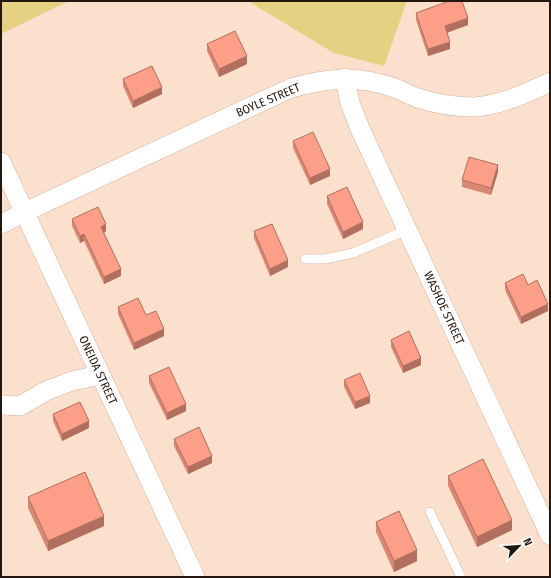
<svg xmlns="http://www.w3.org/2000/svg" width="551" height="578" font-family="'Fira Sans Condensed',sans-serif">
<style>
.green{fill:#e4d182}
.lines{fill:none;stroke-linecap:round;stroke-linejoin:round}
.service-casing{stroke:#d3b29d;stroke-width:10}
.minor-casing{stroke:#d3b29d;stroke-width:20}
.service{stroke:#fff;stroke-width:9}
.minor{stroke:#fff;stroke-width:19}
.wall{fill:#d98875}
.shaded-wall{fill:#b06f5f}
.building{fill:#fc9e88;stroke:#b06f5f}
.labels{text-anchor:middle;dominant-baseline:central;stroke-width:3;stroke-linejoin:round;paint-order:stroke}
.street-label{font-size:12px;fill:#22160e;stroke:#fff}
</style>
<rect width="100%" height="100%" fill="#fce0ce"/>
<g class="green">
<polygon points="1,1 69,1 1,34"/>
<polygon points="248,1 407,1 384,66 334,53"/>
</g>
<g class="lines">
<g class="service-casing">
<g id="service">
<polyline points="305,259 325,259 353,253 407,230"/>
<polyline points="430,512 461,577"/>
</g>
</g>
<g class="minor-casing">
<g id="minor">
<polyline points="345,78 350,103 361,131 550,535"/>
<polyline points="1,162 195,577"/>
<path d="M1 224 25 212 291 88C328 78 356 75 392 87 401 90 409 95 418 98 436 104 456 107 475 107 501 105 527 93 550 82"/>
<polyline points="2,405 20,406 46,391 72,381 100,375"/>
</g>
</g>
<use href="#service" class="service"/>
<use href="#minor" class="minor"/>
</g>
<g class="wall">
<polygon points="416,13 468,25 447,33 450,49 428,56 416,20"/>
<polygon points="207,44 247,64 219,77 207,51"/>
<polygon points="123,79 162,94 133,108 123,86"/>
<polygon points="293,141 330,176 310,185 293,148"/>
<polygon points="498,172 491,195 462,187 462,180"/>
<polygon points="327,196 363,229 343,239 327,204"/>
<polygon points="72,219 106,231 104,233 121,276 104,284 84,241 80,243 72,226"/>
<polygon points="254,231 288,267 270,276 254,238"/>
<polygon points="505,283 528,285 548,311 521,324 505,290"/>
<polygon points="118,307 146,315 164,336 134,350 118,314"/>
<polygon points="391,340 421,365 403,373 391,347"/>
<polygon points="149,376 186,411 167,420 149,383"/>
<polygon points="344,380 370,403 355,409 344,387"/>
<polygon points="53,414 89,428 62,441 53,421"/>
<polygon points="174,439 212,463 188,474 174,446"/>
<polygon points="448,476 512,530 477,547 448,486"/>
<polygon points="28,497 104,526 48,551 28,508"/>
<polygon points="376,522 417,561 394,572 376,532"/>
</g>
<g class="shaded-wall">
<polygon points="468,18 468,25 445,33 445,26"/>
<polygon points="450,42 450,49 428,56 428,49"/>
<polygon points="247,56 247,64 219,77 219,69"/>
<polygon points="162,87 162,94 133,108 133,101"/>
<polygon points="498,165 498,172 491,195 491,188"/>
<polygon points="330,169 330,176 310,185 310,178"/>
<polygon points="363,222 363,229 343,239 343,232"/>
<polygon points="106,224 106,231 101,234 101,227"/>
<polygon points="84,234 84,241 80,243 80,236"/>
<polygon points="288,260 288,267 270,276 270,269"/>
<polygon points="121,269 121,276 104,284 104,277"/>
<polygon points="548,304 548,311 521,324 521,317"/>
<polygon points="164,329 164,336 134,350 134,343"/>
<polygon points="421,358 421,365 403,373 403,366"/>
<polygon points="370,396 370,403 355,409 355,402"/>
<polygon points="186,404 186,411 167,420 167,413"/>
<polygon points="89,421 89,428 62,441 62,434"/>
<polygon points="212,456 212,463 188,474 188,467"/>
<polygon points="104,516 104,526 48,551 48,541"/>
<polygon points="512,520 512,530 477,547 477,537"/>
<polygon points="417,550 417,561 394,572 394,561"/>
</g>
<g class="building">
<polygon points="449,1 462,1 468,18 445,26 450,42 428,49 416,13"/>
<polygon points="235,31 247,56 219,69 207,44"/>
<polygon points="152,66 162,87 133,101 123,79"/>
<polygon points="313,132 330,169 310,178 293,141"/>
<polygon points="469,157 498,165 491,188 462,180"/>
<polygon points="347,187 363,222 343,232 327,196"/>
<polygon points="98,207 106,224 101,227 121,269 104,277 84,234 80,236 72,219"/>
<polygon points="272,224 288,260 270,269 254,231"/>
<polygon points="523,274 528,285 537,280 548,304 521,317 505,283"/>
<polygon points="138,298 146,315 156,311 164,329 134,343 118,307"/>
<polygon points="409,331 421,358 403,366 391,340"/>
<polygon points="169,367 186,404 167,413 149,376"/>
<polygon points="360,373 370,396 355,402 344,380"/>
<polygon points="80,402 89,421 62,434 53,414"/>
<polygon points="199,427 212,456 188,467 174,439"/>
<polygon points="483,459 512,520 477,537 448,476"/>
<polygon points="85,472 104,516 48,541 28,497"/>
<polygon points="399,511 417,550 394,561 376,522"/>
</g>
<g class="labels">
<g class="street-label">
<text transform="translate(268 100) rotate(-23)">BOYLE STREET</text>
<text transform="translate(444 308) rotate(65)">WASHOE STREET</text>
<text transform="translate(98 370) rotate(65)">ONEIDA STREET</text>
</g>
</g>
<rect width="551" height="578" fill="none" stroke="#22160e" stroke-width="4"/>
<g transform="translate(519 546) rotate(65)" stroke="#ffffff" stroke-width="3" paint-order="stroke">
<path d="M0-3L7 15L0 10L-7 15Z" fill="#22160e"/>
<text y="-6" font-size="11" font-weight="bold" text-anchor="middle" fill="#22160e">N</text>
</g>
</svg>
